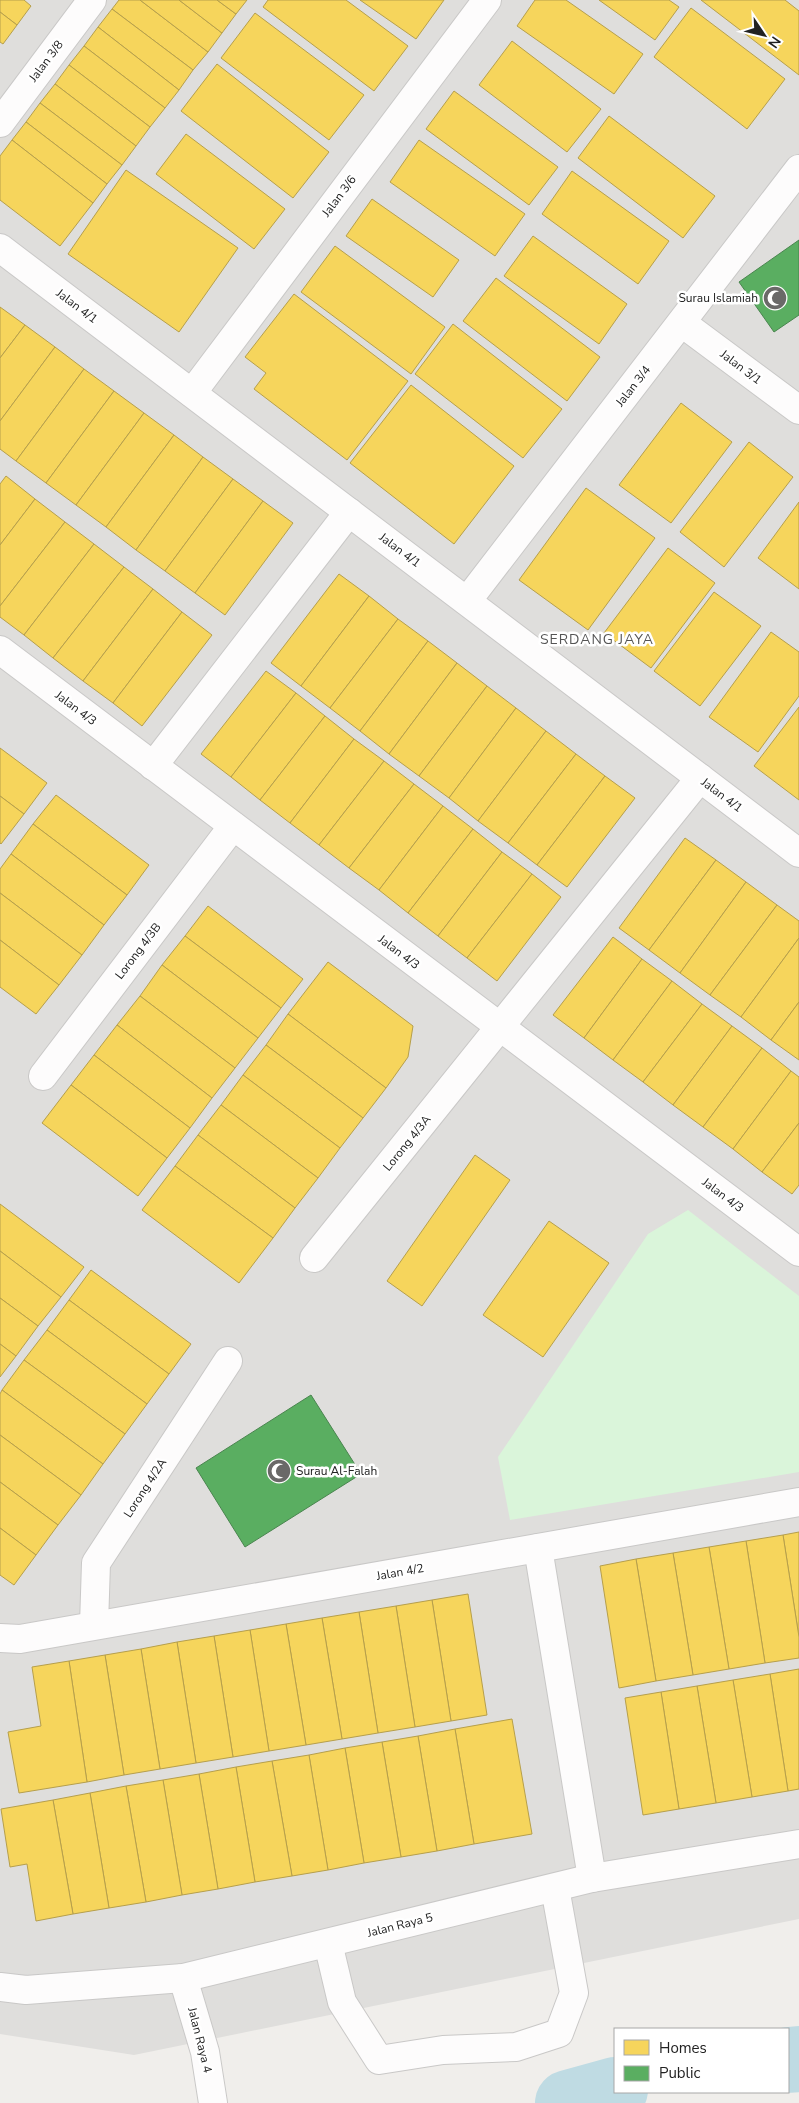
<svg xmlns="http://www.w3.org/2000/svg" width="799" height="2103" font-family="'Nunito Sans',sans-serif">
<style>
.residential{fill:#dfdedc}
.park{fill:#daf5da}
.homes{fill:#f6d55c;stroke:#b69f4b}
.public{fill:#5aae61;stroke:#49844e}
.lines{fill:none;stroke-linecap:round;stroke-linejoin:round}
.river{stroke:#bfdbe3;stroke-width:66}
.minor-casing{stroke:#c9c8c7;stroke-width:30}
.minor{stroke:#fdfcfc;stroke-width:28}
.labels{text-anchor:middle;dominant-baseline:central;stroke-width:5;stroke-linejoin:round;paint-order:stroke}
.street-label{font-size:12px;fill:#222;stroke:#fff}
.poi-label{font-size:12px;fill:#222;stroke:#fff;text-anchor:end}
.neighbourhood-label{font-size:14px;letter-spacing:1px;fill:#555;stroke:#fff}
</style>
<rect width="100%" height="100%" fill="#f0eeeb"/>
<polygon class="residential" points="0,0 799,0 799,1919 134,2055 0,2034"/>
<polygon class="park" points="688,1210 799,1296 799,1472 510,1520 498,1457 648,1234"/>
<g class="homes">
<polygon points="0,0 24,0 31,6 17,25 0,12"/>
<polygon points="119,0 140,0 208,52 193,70 112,9"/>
<polygon points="140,0 179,0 222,33 208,52"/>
<polygon points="179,0 217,0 236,14 222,33"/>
<polygon points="217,0 247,0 236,14"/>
<polygon points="268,0 346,0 408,46 374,91 263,7"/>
<polygon points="360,0 444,0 416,39"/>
<polygon points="535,0 566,0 643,54 614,94 517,26"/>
<polygon points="599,0 669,0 679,7 655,40"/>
<polygon points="701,0 785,0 799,11 799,75"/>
<polygon points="691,8 785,79 747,129 654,57"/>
<polygon points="112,9 193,70 179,90 98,27"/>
<polygon points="0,12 17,25 3,44 0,42"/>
<polygon points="255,13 364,95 329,140 221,58"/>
<polygon points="98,27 179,90 165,108 84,46"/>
<polygon points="512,41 601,109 567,152 479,85"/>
<polygon points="84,46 165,108 150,127 69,65"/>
<polygon points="217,64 329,152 293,198 181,111"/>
<polygon points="69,65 150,127 136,146 55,84"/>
<polygon points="55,84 136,146 122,165 40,103"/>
<polygon points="454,91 558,167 529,205 426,129"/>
<polygon points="40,103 122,165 107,184 26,122"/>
<polygon points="609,116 715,196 683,238 578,158"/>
<polygon points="26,122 107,184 93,203 12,140"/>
<polygon points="186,134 285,209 254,249 156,174"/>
<polygon points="12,140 93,203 60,246 0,200 0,156"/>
<polygon points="419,140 525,214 495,256 390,182"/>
<polygon points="126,170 238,248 179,332 68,254"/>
<polygon points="572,171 669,241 638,284 542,214"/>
<polygon points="372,199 459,260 433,297 346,236"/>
<polygon points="533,236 627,304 599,344 504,276"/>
<polygon points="335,246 445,327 411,374 301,292"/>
<polygon points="496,278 600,357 567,401 463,321"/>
<polygon points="294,294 408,381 347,460 254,389 266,373 245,357"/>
<polygon points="0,307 25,325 0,358"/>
<polygon points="453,324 562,409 523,458 415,374"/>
<polygon points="25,325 55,347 0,421 0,358"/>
<polygon points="55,347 84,369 16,461 0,449 0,421"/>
<polygon points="84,369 114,391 46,483 16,461"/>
<polygon points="411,385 514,466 454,544 350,463"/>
<polygon points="114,391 144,413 76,505 46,483"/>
<polygon points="681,403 732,442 671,523 619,485"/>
<polygon points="144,413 174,435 106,527 76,505"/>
<polygon points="174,435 203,457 136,550 106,527"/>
<polygon points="749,442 793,477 724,567 680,532"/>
<polygon points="203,457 233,479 165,571 136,550"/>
<polygon points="6,476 35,499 0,545 0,484"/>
<polygon points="233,479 263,501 195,593 165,571"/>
<polygon points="586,488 655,538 588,630 519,580"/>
<polygon points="35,499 65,522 0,606 0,545"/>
<polygon points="263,501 293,523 225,615 195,593"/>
<polygon points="799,502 799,589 758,558"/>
<polygon points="65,522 94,544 24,635 0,617 0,606"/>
<polygon points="94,544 124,567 53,658 24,635"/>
<polygon points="668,548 715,583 651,668 604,633"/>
<polygon points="124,567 153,589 83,681 53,658"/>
<polygon points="339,574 369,596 301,686 271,663"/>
<polygon points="153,589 182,612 113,703 83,681"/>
<polygon points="714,592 761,626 700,706 654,671"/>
<polygon points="369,596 398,619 330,708 301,686"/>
<polygon points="182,612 212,635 142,726 113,703"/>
<polygon points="398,619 428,641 360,731 330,708"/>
<polygon points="771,632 799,652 799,696 758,752 709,717"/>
<polygon points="428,641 457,663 389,754 360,731"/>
<polygon points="457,663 487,686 419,776 389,754"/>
<polygon points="266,671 296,693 231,777 201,754"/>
<polygon points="487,686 516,708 449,798 419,776"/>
<polygon points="296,693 325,716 260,800 231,777"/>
<polygon points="799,707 799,800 754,766"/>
<polygon points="516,708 546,731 478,821 449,798"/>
<polygon points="325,716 354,739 290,823 260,800"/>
<polygon points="546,731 576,754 508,843 478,821"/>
<polygon points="354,739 384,761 319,845 290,823"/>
<polygon points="0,748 47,783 24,814 0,796"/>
<polygon points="576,754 605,776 537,865 508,843"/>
<polygon points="384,761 414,784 349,868 319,845"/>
<polygon points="605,776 635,798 567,887 537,865"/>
<polygon points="414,784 443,806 379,890 349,868"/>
<polygon points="56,795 149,865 127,895 33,824"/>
<polygon points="0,796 24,814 1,844 0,843"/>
<polygon points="443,806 473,829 408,913 379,890"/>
<polygon points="33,824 127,895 104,925 11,854"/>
<polygon points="473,829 502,852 438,936 408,913"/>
<polygon points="685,838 716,860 649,950 619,928"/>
<polygon points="502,852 532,874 467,958 438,936"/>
<polygon points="11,854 104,925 82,955 0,893 0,869"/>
<polygon points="716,860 746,882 680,973 649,950"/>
<polygon points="532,874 561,897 497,981 467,958"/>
<polygon points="746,882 777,905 710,995 680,973"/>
<polygon points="0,893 82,955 59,985 0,940"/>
<polygon points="777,905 799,921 799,938 741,1017 710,995"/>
<polygon points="208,906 303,979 281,1008 185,936"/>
<polygon points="185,936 281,1008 258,1038 162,965"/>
<polygon points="613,937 642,959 584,1038 553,1015"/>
<polygon points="799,938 799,1002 771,1040 741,1017"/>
<polygon points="0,940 59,985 36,1014 0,987"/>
<polygon points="642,959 672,981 613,1060 584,1038"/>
<polygon points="328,962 413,1026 408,1057 386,1088 288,1014"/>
<polygon points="162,965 258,1038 235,1068 140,996"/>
<polygon points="672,981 702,1004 643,1082 613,1060"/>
<polygon points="140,996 235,1068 212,1098 117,1025"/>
<polygon points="799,1002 799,1060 771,1040"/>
<polygon points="702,1004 732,1026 673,1105 643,1082"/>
<polygon points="288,1014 386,1088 363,1118 266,1045"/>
<polygon points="117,1025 212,1098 190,1128 94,1055"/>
<polygon points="732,1026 762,1048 703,1127 673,1105"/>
<polygon points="266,1045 363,1118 340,1148 243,1075"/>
<polygon points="762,1048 791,1071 733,1149 703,1127"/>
<polygon points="94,1055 190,1128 167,1158 71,1085"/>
<polygon points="791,1071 799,1077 799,1123 762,1172 733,1149"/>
<polygon points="243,1075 340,1148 318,1178 221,1105"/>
<polygon points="71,1085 167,1158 138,1196 42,1123"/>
<polygon points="221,1105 318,1178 295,1208 198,1135"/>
<polygon points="799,1123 799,1185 792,1194 762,1172"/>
<polygon points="198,1135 295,1208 273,1238 175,1166"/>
<polygon points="475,1155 510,1180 422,1306 387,1281"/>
<polygon points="175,1166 273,1238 239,1283 142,1210"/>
<polygon points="0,1204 84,1267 61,1297 0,1251"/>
<polygon points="549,1221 609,1263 543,1357 483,1315"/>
<polygon points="0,1251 61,1297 38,1326 0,1298"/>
<polygon points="91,1270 191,1344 169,1374 69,1300"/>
<polygon points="0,1298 38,1326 16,1356 0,1344"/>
<polygon points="69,1300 169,1374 147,1404 47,1330"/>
<polygon points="47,1330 147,1404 125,1434 24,1360"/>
<polygon points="0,1344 16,1356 0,1377"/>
<polygon points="24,1360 125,1434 103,1464 2,1390"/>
<polygon points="2,1390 103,1464 81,1495 0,1435 0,1394"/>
<polygon points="0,1435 81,1495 58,1525 0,1482"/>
<polygon points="0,1482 58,1525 36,1555 0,1528"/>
<polygon points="0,1528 36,1555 14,1585 0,1575"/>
<polygon points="799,1532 799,1637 783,1535"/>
<polygon points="783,1535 799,1637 799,1658 765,1663 746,1541"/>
<polygon points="746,1541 765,1663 729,1669 709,1547"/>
<polygon points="709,1547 729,1669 693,1675 673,1553"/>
<polygon points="673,1553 693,1675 656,1681 636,1559"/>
<polygon points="636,1559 656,1681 619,1688 600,1566"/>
<polygon points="468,1594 487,1715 451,1721 432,1600"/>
<polygon points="432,1600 451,1721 415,1727 396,1606"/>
<polygon points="396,1606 415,1727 378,1733 359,1612"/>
<polygon points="359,1612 378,1733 342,1739 322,1618"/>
<polygon points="322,1618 342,1739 306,1745 286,1624"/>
<polygon points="286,1624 306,1745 269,1751 250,1630"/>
<polygon points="250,1630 269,1751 233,1757 214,1636"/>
<polygon points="214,1636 233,1757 196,1763 177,1642"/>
<polygon points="177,1642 196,1763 160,1769 141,1649"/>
<polygon points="141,1649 160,1769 124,1775 105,1655"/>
<polygon points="105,1655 124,1775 87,1782 69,1661"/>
<polygon points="69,1661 87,1782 19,1793 8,1732 41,1726 32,1667"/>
<polygon points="799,1669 799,1789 788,1791 770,1674"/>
<polygon points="770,1674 788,1791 752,1797 733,1680"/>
<polygon points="733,1680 752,1797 716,1803 697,1686"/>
<polygon points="697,1686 716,1803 679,1809 661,1692"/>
<polygon points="661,1692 679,1809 643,1815 625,1698"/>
<polygon points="512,1719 532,1834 474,1844 455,1729"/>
<polygon points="455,1729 474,1844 437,1851 418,1736"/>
<polygon points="418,1736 437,1851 401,1857 382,1742"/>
<polygon points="382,1742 401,1857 364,1863 345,1748"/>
<polygon points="345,1748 364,1863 328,1870 309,1755"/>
<polygon points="309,1755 328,1870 292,1876 272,1761"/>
<polygon points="272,1761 292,1876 255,1882 236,1767"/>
<polygon points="236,1767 255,1882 218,1889 199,1774"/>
<polygon points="199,1774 218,1889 182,1895 163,1780"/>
<polygon points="163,1780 182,1895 146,1902 126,1786"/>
<polygon points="126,1786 146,1902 109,1908 90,1793"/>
<polygon points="90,1793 109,1908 73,1914 53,1800"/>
<polygon points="53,1800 73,1914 36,1921 27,1864 10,1867 1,1809"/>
</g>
<g class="public">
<polygon points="799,240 799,315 774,332 739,282"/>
<polygon points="311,1395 361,1474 245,1547 196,1468"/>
</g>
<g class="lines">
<g class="river">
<polyline points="788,2060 799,2059"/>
<polyline points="568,2103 615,2090"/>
</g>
<g class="minor-casing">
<g id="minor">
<polyline points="0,123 92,0"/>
<polyline points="0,248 799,853"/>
<polyline points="682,323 799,410"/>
<polyline points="192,393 487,0"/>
<polyline points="467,601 799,169"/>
<polyline points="0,650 799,1252"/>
<polyline points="153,766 349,512"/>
<polyline points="43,1076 233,826"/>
<polyline points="314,1258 700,778"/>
<polyline points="538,1548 592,1878"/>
<polyline points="94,1625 96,1563 228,1361"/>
<polyline points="0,1638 20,1639 799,1502"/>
<polyline points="328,1943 342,2002 379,2060 443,2050 516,2047 559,2033 574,1993 555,1888"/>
<polyline points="183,1978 205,2052 213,2103"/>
<polyline points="0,1987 26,1990 183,1978 592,1878 799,1844"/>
</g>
</g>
<use href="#minor" class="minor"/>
</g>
<defs>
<g id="mosque-disc" transform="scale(1.25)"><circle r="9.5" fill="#6a6968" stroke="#fff"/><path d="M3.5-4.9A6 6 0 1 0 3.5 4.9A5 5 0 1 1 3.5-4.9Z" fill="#fff"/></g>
</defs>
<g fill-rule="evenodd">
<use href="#mosque-disc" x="775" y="298"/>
<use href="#mosque-disc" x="279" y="1471"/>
</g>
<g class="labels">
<g class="street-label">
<text transform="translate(46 61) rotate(-53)">Jalan 3/8</text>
<text transform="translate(339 196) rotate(-53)">Jalan 3/6</text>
<text transform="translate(77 306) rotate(37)">Jalan 4/1</text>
<text transform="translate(741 367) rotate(37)">Jalan 3/1</text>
<text transform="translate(633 386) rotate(-52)">Jalan 3/4</text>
<text transform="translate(400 550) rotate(37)">Jalan 4/1</text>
<text transform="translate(76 708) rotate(37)">Jalan 4/3</text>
<text transform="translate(722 795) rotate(37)">Jalan 4/1</text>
<text transform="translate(138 951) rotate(-53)">Lorong 4/3B</text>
<text transform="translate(399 952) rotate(37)">Jalan 4/3</text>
<text transform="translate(407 1143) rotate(-51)">Lorong 4/3A</text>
<text transform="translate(723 1195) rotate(37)">Jalan 4/3</text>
<text transform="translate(145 1488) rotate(-57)">Lorong 4/2A</text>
<text transform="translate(400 1572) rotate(-10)">Jalan 4/2</text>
<text transform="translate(400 1925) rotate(-14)">Jalan Raya 5</text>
<text transform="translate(200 2040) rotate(76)">Jalan Raya 4</text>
</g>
<g class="poi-label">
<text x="758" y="298">Surau Islamiah</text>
<text x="296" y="1471" text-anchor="start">Surau Al-Falah</text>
</g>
<g class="neighbourhood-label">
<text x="597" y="639">SERDANG JAYA</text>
</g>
</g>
<rect x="614" y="2028" width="175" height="65" fill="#ffffff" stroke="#a7a7a7"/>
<rect x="624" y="2040" width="25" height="15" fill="#f6d55c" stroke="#a7a7a7"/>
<text x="659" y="2053" font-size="15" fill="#222222">Homes</text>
<rect x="624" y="2066" width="25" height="15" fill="#5aae61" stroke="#a7a7a7"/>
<text x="659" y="2078" font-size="15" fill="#222222">Public</text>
<g transform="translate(764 35) rotate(125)" stroke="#ffffff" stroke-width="4" paint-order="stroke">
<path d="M0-4L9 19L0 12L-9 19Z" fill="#222222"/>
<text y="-8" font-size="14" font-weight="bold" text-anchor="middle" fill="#222222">N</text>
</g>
</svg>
